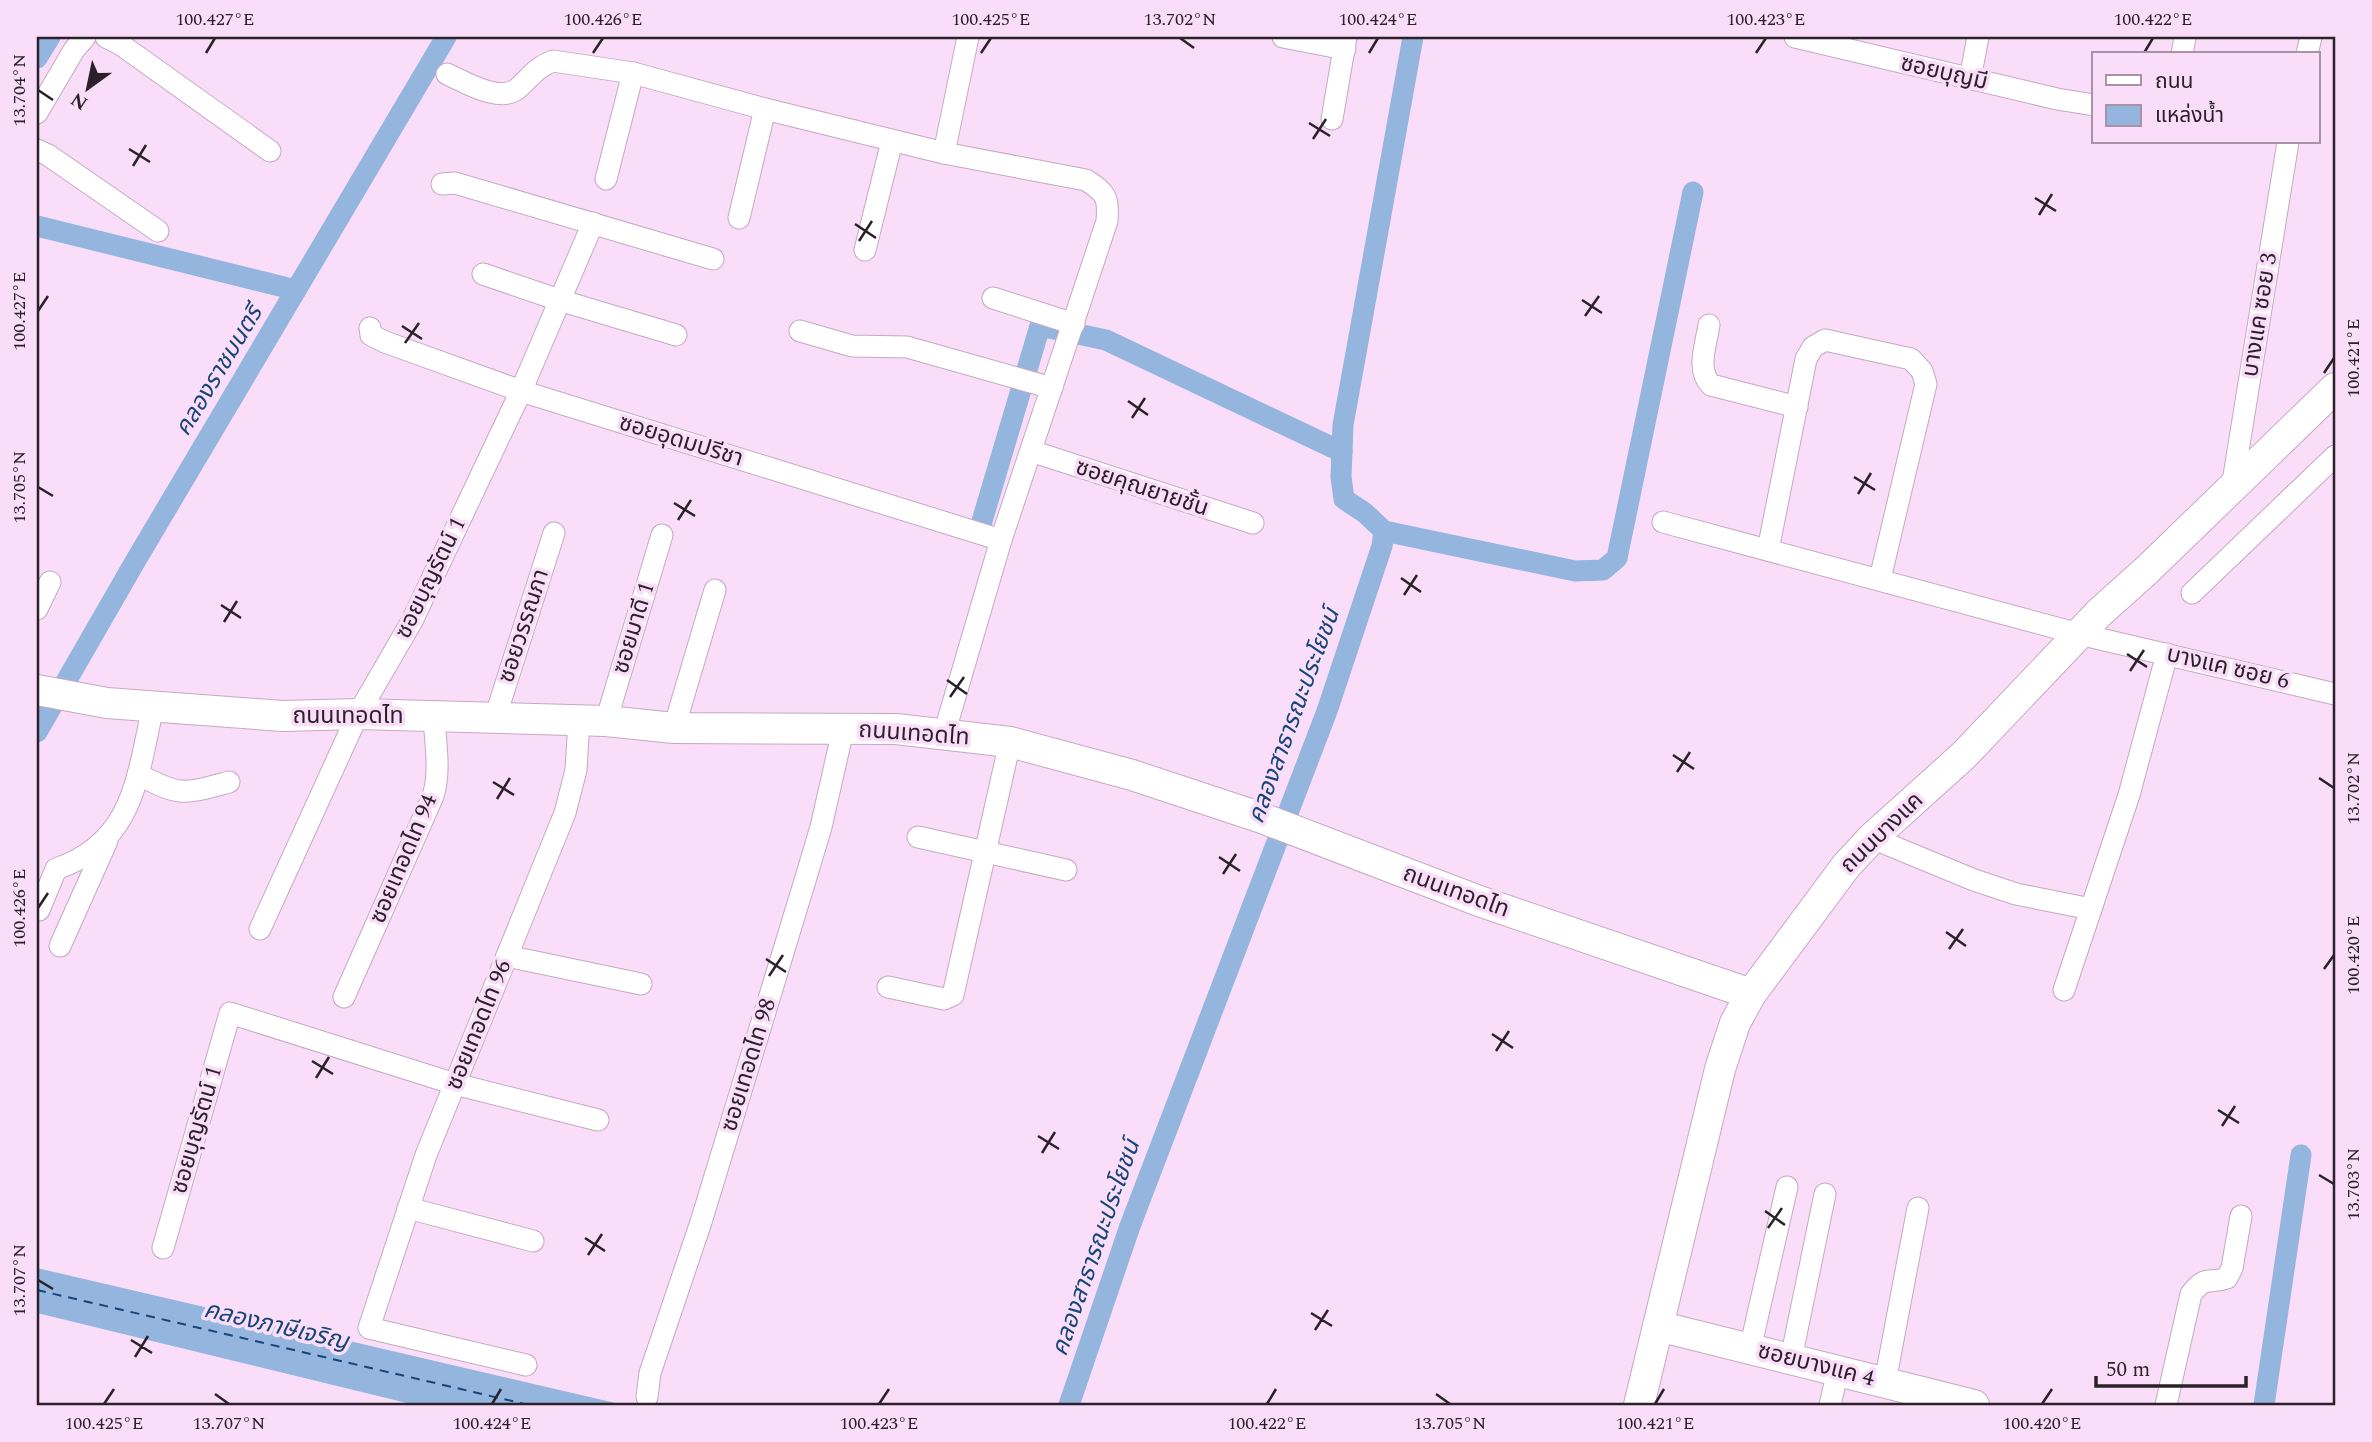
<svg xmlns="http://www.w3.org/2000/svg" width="2372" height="1442" font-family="Spectral,'Noto Sans Thai',serif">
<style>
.water{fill:#94b5de}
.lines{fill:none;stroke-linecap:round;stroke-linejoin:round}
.canal{stroke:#94b5de;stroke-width:21}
.ferry{stroke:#174577;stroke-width:2;stroke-dasharray:9 7;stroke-linecap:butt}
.street-casing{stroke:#c4a9c3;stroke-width:23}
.secondary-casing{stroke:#c4a9c3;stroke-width:32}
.street{stroke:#fff;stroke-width:21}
.secondary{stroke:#fff;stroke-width:30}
.ticks{fill:none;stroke:#2b212a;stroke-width:2.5}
.labels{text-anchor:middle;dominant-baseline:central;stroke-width:7;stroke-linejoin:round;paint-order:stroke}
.street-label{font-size:23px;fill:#2b212a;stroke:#fadef9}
.water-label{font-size:24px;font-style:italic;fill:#174577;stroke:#fadef9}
.neatline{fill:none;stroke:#2b212a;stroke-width:2.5}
.ticks-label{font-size:18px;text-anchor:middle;fill:#2b212a}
</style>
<rect width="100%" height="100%" fill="#fadef9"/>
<polygon class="water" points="37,1268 624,1405 415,1405 37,1313"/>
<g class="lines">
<g class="canal">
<polyline points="37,58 50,37"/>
<polyline points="37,226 296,290"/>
<polyline points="982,521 1040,326 1106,340 1342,452"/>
<polyline points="1384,531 1575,571 1603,570 1617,558 1693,192"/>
<polyline points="37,732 136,560 446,37"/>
<polyline points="1069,1405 1130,1226 1327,711 1382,546 1384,531 1365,513 1344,499 1341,477 1343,425 1413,37"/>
<polyline points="2264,1405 2301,1155"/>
</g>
<polyline class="ferry" points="37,1290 529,1405"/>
<g class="street-casing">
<g id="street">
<polyline points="106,37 120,44 270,151"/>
<polyline points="1283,37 1345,49"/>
<polyline points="1795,37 2057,99 2094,105"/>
<polyline points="2182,54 2185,37"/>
<polyline points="2307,54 2311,37"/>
<path d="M447 74C465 82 499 103 517 89 530 78 536 67 553 61L633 73 765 109 944 153 1086 180C1106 193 1109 197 1107 221L1001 540 944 734"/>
<polyline points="1970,79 1978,37"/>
<polyline points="37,113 74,50 85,37"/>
<polyline points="1332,119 1346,37"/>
<polyline points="37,150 48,155 158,231"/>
<polyline points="944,153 968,37"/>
<polyline points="606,179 633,73"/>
<polyline points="442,184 455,183 713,259"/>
<polyline points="739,218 765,109"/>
<polyline points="865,250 892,141"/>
<polyline points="483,274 559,300 676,335"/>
<polyline points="993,298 1074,324"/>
<path d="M1709 325C1706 345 1696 370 1711 385L1797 407"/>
<polyline points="370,328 371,335 385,342 521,391 1001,540"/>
<polyline points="800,331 852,346 907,347 1052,388"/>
<polyline points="1031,451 1253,523"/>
<polyline points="2232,488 2288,142"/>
<polyline points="1663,522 2079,634 2335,694"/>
<polyline points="1768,550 1806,359 1813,347 1825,340 1911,359 1922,371 1926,384 1880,579"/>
<polyline points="2192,593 2335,456"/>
<polyline points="37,609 50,582"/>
<polyline points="495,718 554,533"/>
<polyline points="606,721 662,535"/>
<polyline points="674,728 715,590"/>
<path d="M138 774C180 797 184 794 229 782"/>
<polyline points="918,837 1066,870"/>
<polyline points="1872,838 1974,880 2016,894 2091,909"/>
<path d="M39 910 56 869C134 842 137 778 153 707"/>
<polyline points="260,929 358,714 412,621 521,391 593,223"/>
<polyline points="60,946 107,841"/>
<polyline points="507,956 641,984"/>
<polyline points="888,987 944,999 953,995 1010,742"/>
<polyline points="2064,990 2129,795 2167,654"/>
<path d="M344 997 433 796C441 771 435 742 434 716"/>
<polyline points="408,1208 533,1241"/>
<polyline points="163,1248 230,1013 455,1084 598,1120"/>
<polyline points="1750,1349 1787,1187"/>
<polyline points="1791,1359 1825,1194"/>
<polyline points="526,1365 369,1328 426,1155 565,813 576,770 579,721"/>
<polyline points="1885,1382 1918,1208"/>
<polyline points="647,1397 650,1373 701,1222 807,874 821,827 843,730"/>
<polyline points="1830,1405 1838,1370"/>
<path d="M2166 1405 2191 1294C2207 1274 2208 1285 2227 1278L2232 1268 2241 1216"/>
</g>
</g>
<g class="secondary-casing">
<g id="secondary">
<polyline points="37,690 107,703 283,716 358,714 606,721 674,728 896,729 1010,742 1132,775 1262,818 1479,901 1751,994"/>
<polyline points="1658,1326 1974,1405"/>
<polyline points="1639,1405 1720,1069 1735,1023 1751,994 1846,866 1872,838 1964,755 2099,613 2147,570 2335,388"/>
</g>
</g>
<use href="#street" class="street"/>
<use href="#secondary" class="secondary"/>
</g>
<path class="ticks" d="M1180 38 1194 48M206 53 215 38M593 53 603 38M981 53 991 38M1369 53 1378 38M1756 53 1766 38M2144 53 2153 38M38 90 53 100M1309 123 1330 136M1313 139 1326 119M129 149 150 162M133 166 146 145M2035 198 2056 211M2039 215 2052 194M855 224 876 238M859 241 872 221M1582 300 1602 313M38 311 48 296M1585 316 1599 296M402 326 422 339M405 343 419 323M2324 373 2334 358M1128 401 1148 415M1132 418 1145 398M1854 477 1875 490M38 487 53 496M1858 494 1871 473M674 503 695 516M678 520 691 500M1401 578 1421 592M1404 595 1417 575M221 605 241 618M224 622 237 601M2127 654 2147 667M2130 671 2144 650M947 680 967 694M950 697 964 677M1673 755 1694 769M1677 772 1690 752M2319 778 2334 788M493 782 514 795M497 799 510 778M1219 857 1240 871M1223 874 1236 854M38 908 48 893M1946 932 1966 946M1949 949 1963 929M766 959 786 972M2324 969 2334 955M769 976 783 955M1492 1034 1513 1048M1496 1051 1509 1031M312 1061 333 1074M316 1078 329 1057M2218 1110 2239 1123M2222 1126 2235 1106M1038 1136 1059 1149M1042 1153 1055 1132M2319 1175 2334 1184M1765 1211 1785 1225M1768 1228 1782 1208M585 1238 605 1251M588 1255 602 1234M38 1280 53 1289M1311 1313 1332 1326M1315 1330 1328 1310M131 1340 152 1353M135 1357 148 1336M215 1394 229 1404M1436 1394 1450 1404M104 1404 114 1389M492 1404 501 1389M879 1404 889 1389M1267 1404 1276 1389M1655 1404 1664 1389M2042 1404 2052 1389"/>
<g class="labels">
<g class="street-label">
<text transform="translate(1944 73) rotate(13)">ซอยบุญมี</text>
<text transform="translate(2260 315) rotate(-81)">บางแค ซอย 3</text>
<text transform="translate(681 441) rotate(17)">ซอยอุดมปรีชา</text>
<text transform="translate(1142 488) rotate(18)">ซอยคุณยายชั้น</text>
<text transform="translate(431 578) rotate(-64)">ซอยบุญรัตน์ 1</text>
<text transform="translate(524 626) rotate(-72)">ซอยวรรณภา</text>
<text transform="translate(634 628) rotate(-73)">ซอยมาดี 1</text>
<text transform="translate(2228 668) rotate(13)">บางแค ซอย 6</text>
<text x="348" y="716">ถนนเทอดไท</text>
<text transform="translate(914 734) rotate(4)">ถนนเทอดไท</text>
<text transform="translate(1882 833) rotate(-44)">ถนนบางแค</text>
<text transform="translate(404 859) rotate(-67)">ซอยเทอดไท 94</text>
<text transform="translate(1456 892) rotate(20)">ถนนเทอดไท</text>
<text transform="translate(479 1025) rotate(-68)">ซอยเทอดไท 96</text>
<text transform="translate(749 1065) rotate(-73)">ซอยเทอดไท 98</text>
<text transform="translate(197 1130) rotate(-74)">ซอยบุญรัตน์ 1</text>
<text transform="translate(1816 1365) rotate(14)">ซอยบางแค 4</text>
</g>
<g class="water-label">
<text transform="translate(219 371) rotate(-59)">คลองราชมนตรี</text>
<text transform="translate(1294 716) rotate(-70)">คลองสาธารณะประโยชน์</text>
<text transform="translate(1096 1248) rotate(-71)">คลองสาธารณะประโยชน์</text>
<text transform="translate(276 1326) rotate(13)">คลองภาษีเจริญ</text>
</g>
</g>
<rect width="2372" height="1442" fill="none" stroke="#fadef9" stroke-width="77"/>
<rect x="2092" y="52" width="228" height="91" fill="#fadef9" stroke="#a792a6" stroke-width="2"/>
<rect x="2106" y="75" width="35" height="10" fill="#ffffff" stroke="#a792a6" stroke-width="2"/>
<text x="2155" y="88" font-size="21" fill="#2b212a">ถนน</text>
<rect x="2106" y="105" width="35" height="21" fill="#94b5de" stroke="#a792a6" stroke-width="2"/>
<text x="2155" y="122" font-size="21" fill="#2b212a">แหล่งน้ำ</text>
<g transform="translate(88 88) rotate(213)" stroke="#fadef9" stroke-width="5" paint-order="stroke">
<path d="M0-5L12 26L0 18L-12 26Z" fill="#2b212a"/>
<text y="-10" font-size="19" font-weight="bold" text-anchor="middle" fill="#2b212a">N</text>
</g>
<path d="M2096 1376v10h150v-10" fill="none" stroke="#2b212a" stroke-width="3.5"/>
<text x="2106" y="1376" font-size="21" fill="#2b212a" stroke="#fadef9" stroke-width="5" paint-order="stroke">50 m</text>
<rect x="38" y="38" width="2296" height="1366" class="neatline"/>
<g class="ticks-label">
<text x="215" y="25">100.427°E</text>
<text x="603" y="25">100.426°E</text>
<text x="991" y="25">100.425°E</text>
<text x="1180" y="25">13.702°N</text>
<text x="1378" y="25">100.424°E</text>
<text x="1766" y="25">100.423°E</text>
<text x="2153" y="25">100.422°E</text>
<text transform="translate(19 90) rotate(-90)" y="6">13.704°N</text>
<text transform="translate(19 311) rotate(-90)" y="6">100.427°E</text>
<text transform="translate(2353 358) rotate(-90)" y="6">100.421°E</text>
<text transform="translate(19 487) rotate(-90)" y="6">13.705°N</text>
<text transform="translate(2353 788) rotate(-90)" y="6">13.702°N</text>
<text transform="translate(19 908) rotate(-90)" y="6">100.426°E</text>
<text transform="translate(2353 955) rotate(-90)" y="6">100.420°E</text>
<text transform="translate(2353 1184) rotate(-90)" y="6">13.703°N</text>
<text transform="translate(19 1280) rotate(-90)" y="6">13.707°N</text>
<text x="104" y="1429">100.425°E</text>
<text x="229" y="1429">13.707°N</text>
<text x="492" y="1429">100.424°E</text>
<text x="879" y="1429">100.423°E</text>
<text x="1267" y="1429">100.422°E</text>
<text x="1450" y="1429">13.705°N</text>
<text x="1655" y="1429">100.421°E</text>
<text x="2042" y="1429">100.420°E</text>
</g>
</svg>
